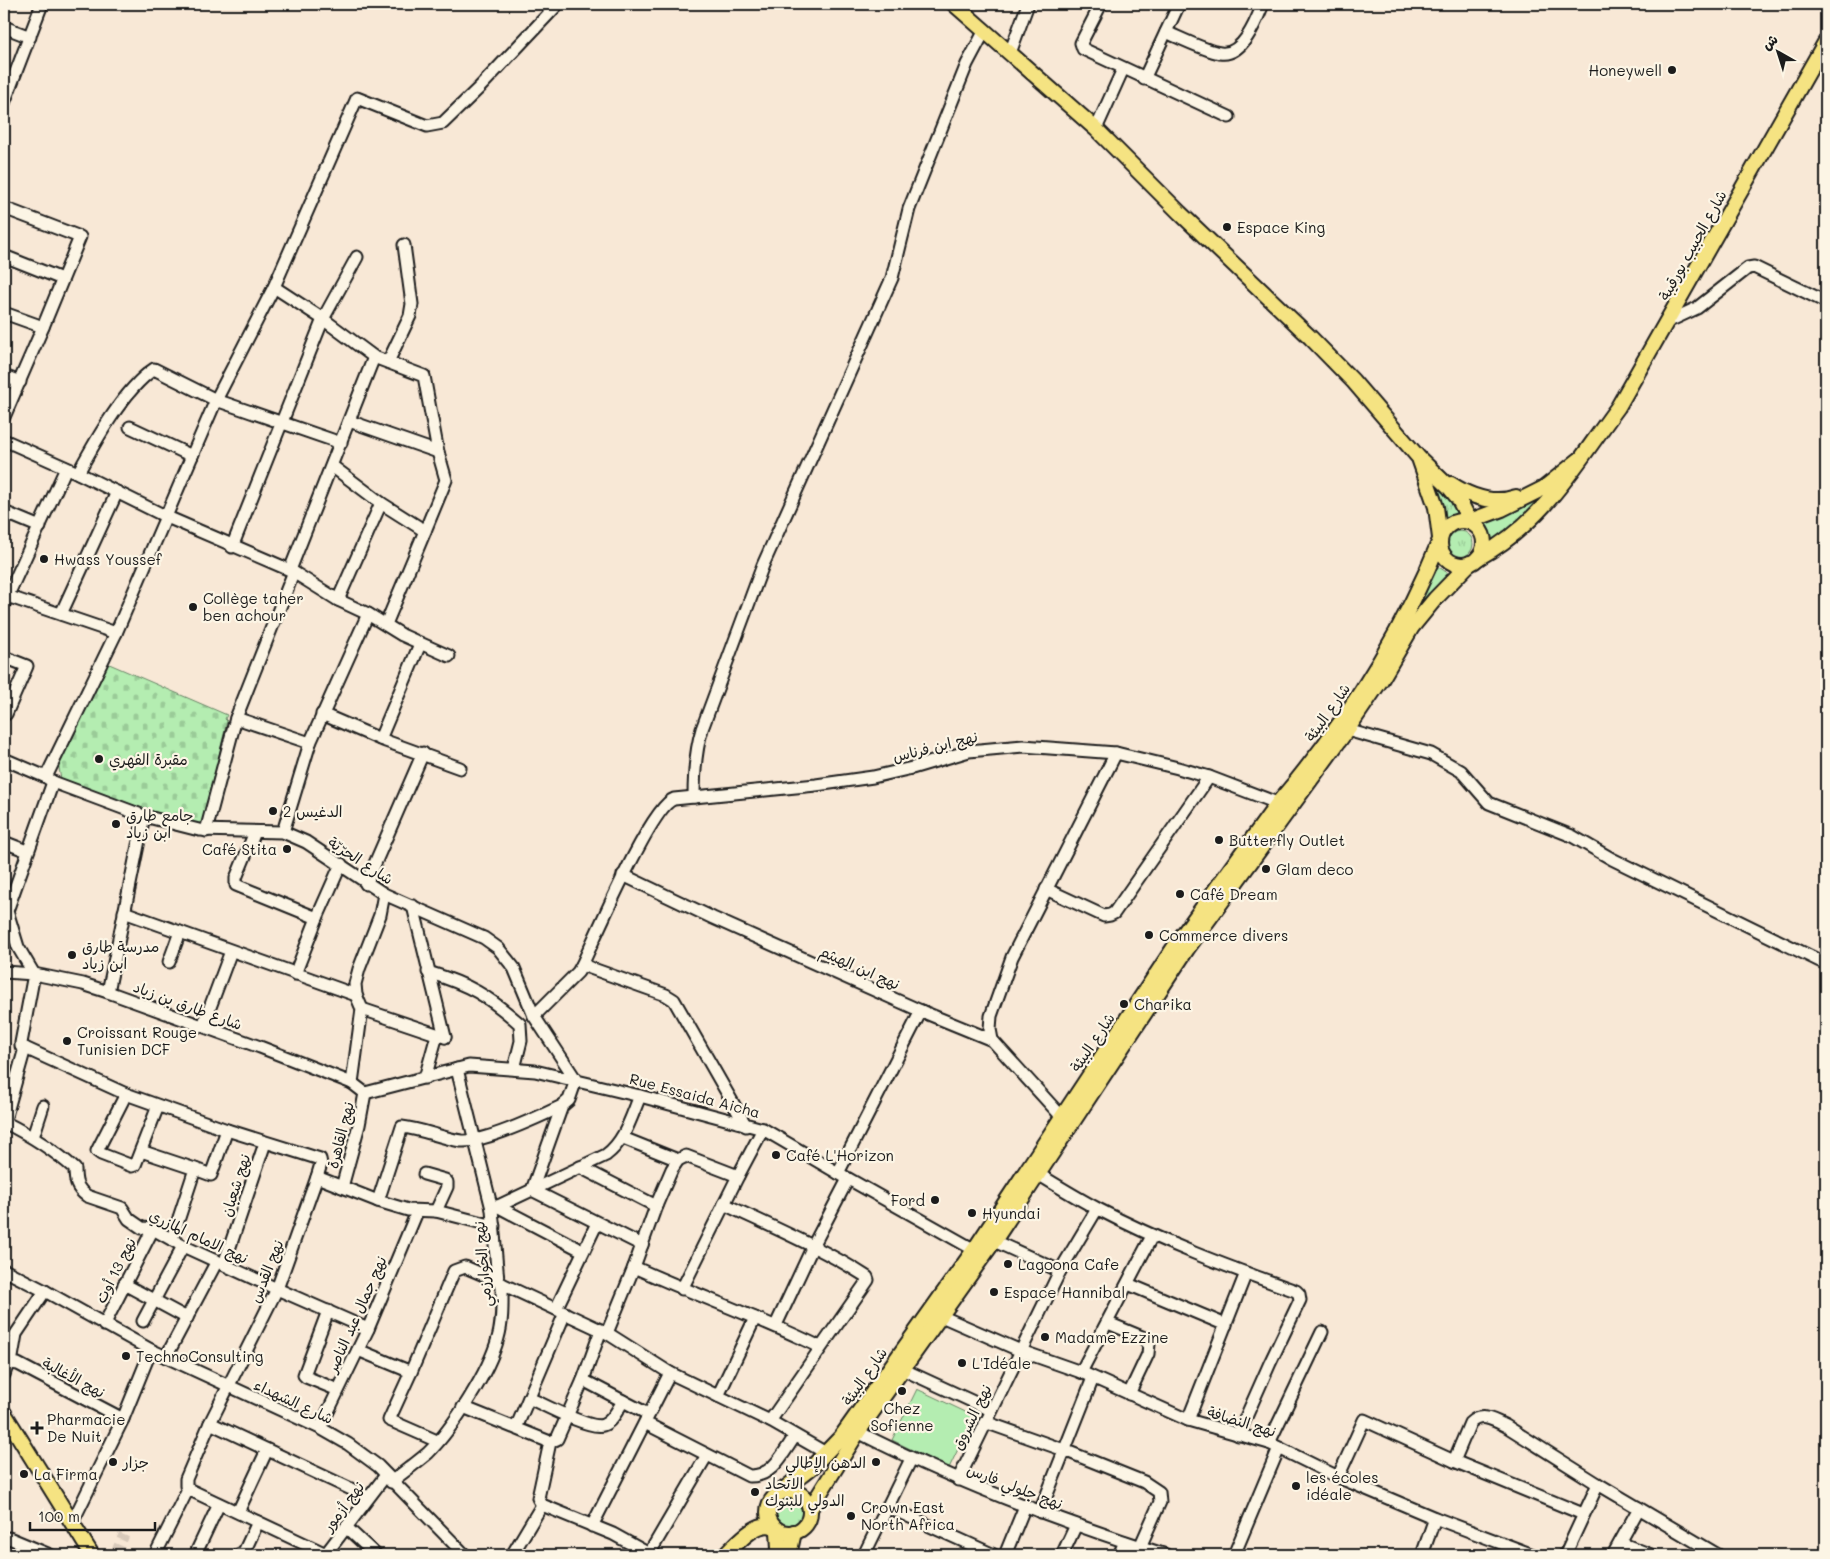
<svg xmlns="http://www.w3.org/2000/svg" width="1830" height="1559" font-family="Mali,'Playpen Sans Arabic',sans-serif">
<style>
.grass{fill:url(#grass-tufts);stroke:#688466}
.cemetery{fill:url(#cemetery-stones);stroke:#688466}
.green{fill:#b4edb1;stroke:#688466}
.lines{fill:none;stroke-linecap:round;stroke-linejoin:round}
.minor-tunnel{stroke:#d7c9ba;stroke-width:11;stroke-dasharray:11 5.5;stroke-linecap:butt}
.minor-casing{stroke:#1c1c1c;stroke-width:15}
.major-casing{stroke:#1c1c1c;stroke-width:18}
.minor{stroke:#fcf5e5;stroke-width:11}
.major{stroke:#f5e382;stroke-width:14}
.poi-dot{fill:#1c1c1c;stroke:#fcf5e5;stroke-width:2}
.labels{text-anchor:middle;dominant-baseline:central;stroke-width:4.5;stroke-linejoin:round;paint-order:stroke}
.poi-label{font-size:15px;fill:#1c1c1c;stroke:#fcf5e5;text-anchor:start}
.street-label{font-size:15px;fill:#1c1c1c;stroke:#fcf5e5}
</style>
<defs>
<pattern id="grass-tufts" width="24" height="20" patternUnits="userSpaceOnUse" patternTransform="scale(1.25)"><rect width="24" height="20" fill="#b4edb1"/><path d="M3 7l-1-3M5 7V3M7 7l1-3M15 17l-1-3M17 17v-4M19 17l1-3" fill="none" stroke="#9acb98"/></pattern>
<pattern id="cemetery-stones" width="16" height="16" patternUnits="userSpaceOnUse" patternTransform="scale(1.25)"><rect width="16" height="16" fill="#b4edb1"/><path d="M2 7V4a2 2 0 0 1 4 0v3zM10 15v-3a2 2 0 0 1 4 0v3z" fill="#9acb98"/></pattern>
</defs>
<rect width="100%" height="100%" fill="#f8e8d6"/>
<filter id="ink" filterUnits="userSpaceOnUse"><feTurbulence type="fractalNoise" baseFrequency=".02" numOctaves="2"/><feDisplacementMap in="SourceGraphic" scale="10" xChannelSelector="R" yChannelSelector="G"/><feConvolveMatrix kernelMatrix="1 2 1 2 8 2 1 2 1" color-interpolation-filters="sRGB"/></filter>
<g filter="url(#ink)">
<g class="grass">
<polygon points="1428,472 1460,512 1441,520"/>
<path d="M1547 492 1525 515 1491 544C1489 534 1487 526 1479 519Z"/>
<circle cx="1460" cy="544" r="13"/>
<polygon points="1437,566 1451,575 1417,611"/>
<circle cx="788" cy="1513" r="16"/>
</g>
<polygon class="cemetery" points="107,663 227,715 225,719 227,721 203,824 191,823 66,784 61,780 58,762"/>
<polygon class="green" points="917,1389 974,1416 949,1468 892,1440"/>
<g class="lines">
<polyline class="minor-tunnel" points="115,1555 124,1535"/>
<g class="minor-casing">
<g id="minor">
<polyline points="1101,4 1081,43 1083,49 1229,117"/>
<polyline points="4,27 30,37"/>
<path d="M1166 32C1180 38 1206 51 1220 53 1243 57 1257 19 1263 4"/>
<polyline points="1010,53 1028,4"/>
<polyline points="1144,79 1179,4"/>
<polyline points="4,103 42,4"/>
<polyline points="1096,129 1123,69"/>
<polyline points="4,208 80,237 43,327 4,417"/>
<polyline points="4,256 62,279"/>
<polyline points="274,287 323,319 374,357 424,376 438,452 446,480 425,531"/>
<polyline points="4,313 43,327"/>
<polyline points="1667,322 1697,308 1748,268 1754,267 1826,302"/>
<polyline points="388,362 410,316 412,304 404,245"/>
<polyline points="4,376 20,382"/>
<polyline points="349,421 438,452"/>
<polyline points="130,427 192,456"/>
<polyline points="4,440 78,473 167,517 290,570 338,600 368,614 310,743 283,832"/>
<polyline points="332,466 381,503 425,531 386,624"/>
<path d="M78 473C95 442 124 389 154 369L216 400 341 443"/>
<polyline points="4,512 40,527"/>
<polyline points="232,547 323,319 357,257"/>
<polyline points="290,570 374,357"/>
<polyline points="4,595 116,633"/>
<polyline points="338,600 381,503"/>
<polyline points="4,604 66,468"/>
<polyline points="61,614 117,492"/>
<polyline points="368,614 402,635 449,656"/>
<polyline points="4,657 27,666 6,714"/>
<polyline points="322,714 380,739 460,768"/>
<polyline points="236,718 310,743"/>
<polyline points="1347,730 1431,754 1461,771 1489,803 1572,836 1612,859 1826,964"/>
<polyline points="380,739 420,644"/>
<polyline points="4,759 46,777 53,782 144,816 199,830 283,832 306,842 384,894 484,938 498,948 514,968 534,1016 576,1080 569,1100 562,1106 532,1190 642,1245"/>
<polyline points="46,777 116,633 216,400 274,287 357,98 427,126 443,123 479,88 558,4"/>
<polyline points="53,782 7,911 18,947 34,974 83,984 108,992 260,1047 352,1083"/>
<path d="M694 797C694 774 695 752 702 729L763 565 892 278 909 209 967 64 984 32"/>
<polyline points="206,831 236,718 293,574"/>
<polyline points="255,832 236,878 236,885 317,918 295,974"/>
<polyline points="4,842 27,851"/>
<polyline points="623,875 713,918 921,1011 992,1040 1062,1117"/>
<polyline points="366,884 423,753"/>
<polyline points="1046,889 1104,916 1110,915 1114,913 1209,777"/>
<polyline points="413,906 445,1037"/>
<polyline points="124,912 356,995"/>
<polyline points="317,918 341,864"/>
<polyline points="169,962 180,932"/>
<polyline points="582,965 666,995 674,1000 746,1126"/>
<polyline points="4,972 34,974 21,1043 21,1046 25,1048 4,1123"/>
<path d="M428 972C470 985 487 995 520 1024L521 1041 514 1069"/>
<polyline points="108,992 144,816"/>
<polyline points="362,1009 445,1037"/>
<path d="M534 1016 578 972 582 965C595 938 651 806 674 799L816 785 873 777 912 768 969 751 1023 746 1116 753 1178 768 1209 777 1285 806"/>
<polyline points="203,1026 231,951"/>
<polyline points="992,1040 990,1029 991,1016 1012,957 1116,753"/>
<polyline points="25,1048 126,1094 227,1130 320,1159 321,1164 317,1177 277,1289 210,1423 186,1479 186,1486 188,1489 326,1554"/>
<polyline points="425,1078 437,1035"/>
<polyline points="365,1093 469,1066 535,1071 640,1096 763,1129 838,1173 980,1253"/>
<polyline points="126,1094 97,1151 101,1154 132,1166 135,1165 158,1106"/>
<path d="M4 1122C30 1135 53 1149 75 1169 75 1181 76 1188 87 1196L122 1208 129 1219 142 1228 153 1229 183 1246 277 1289 368 1329"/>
<polyline points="33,1137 43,1106"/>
<polyline points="623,1138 678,1160"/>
<polyline points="141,1151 195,1169 172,1239"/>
<polyline points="580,1167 656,1206"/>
<polyline points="195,1169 211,1175 227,1130"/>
<polyline points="838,1173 921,1011"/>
<polyline points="424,1174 445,1180 447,1182 447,1187 436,1211"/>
<path d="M1038 1174C1058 1186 1077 1198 1098 1209 1161 1242 1228 1267 1296 1291L1299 1294 1300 1300 1270 1363 1238 1435"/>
<polyline points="738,1176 763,1129"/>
<polyline points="317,1177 378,1201 408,1210 436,1211 494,1226"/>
<polyline points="342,1187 359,1125 365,1093 352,1083 362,1009 356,995 355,984 359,969 380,915 384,894"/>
<path d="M378 1201 402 1127C422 1129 441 1138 461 1141 483 1143 541 1116 562 1106"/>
<path d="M724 1204C772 1227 822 1248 867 1277L868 1280 770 1421"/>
<polyline points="497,1206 583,1251"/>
<path d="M492 1209 606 1155C625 1141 631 1117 640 1096"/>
<polyline points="994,1241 1060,1271"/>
<polyline points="224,1264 265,1143"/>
<path d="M634 1267C695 1295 759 1317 820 1347"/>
<polyline points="4,1270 45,1291 151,1350 320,1428 348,1444 378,1466 465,1555"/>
<polyline points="124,1284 187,1318"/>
<polyline points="502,1284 607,1333 670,1373 770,1421 826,1453"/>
<polyline points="1128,1284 1226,1325"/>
<polyline points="556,1309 597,1223"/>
<polyline points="328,1311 304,1375 306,1377 338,1390"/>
<polyline points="941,1316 1021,1351 1081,1372 1188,1420 1269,1443 1338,1477 1435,1518 1533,1555"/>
<polyline points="143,1321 183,1246"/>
<polyline points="1108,1323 1142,1337 1149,1344 1148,1354 1129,1394"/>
<polyline points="104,1325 153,1229"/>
<polyline points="776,1325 813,1246 848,1179"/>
<polyline points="607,1333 634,1267 656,1206 672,1169 678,1160 686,1156 738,1176 682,1289"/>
<polyline points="358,1350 411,1372 454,1271 465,1267 498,1281"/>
<polyline points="166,1357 217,1261"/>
<polyline points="11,1363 18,1364 123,1419"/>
<polyline points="11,1363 16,1334 45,1291"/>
<polyline points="902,1369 991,1410"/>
<polyline points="411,1372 389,1420 437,1441"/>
<polyline points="1081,1372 1152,1236"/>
<polyline points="4,1375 7,1366 11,1363"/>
<polyline points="583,1380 648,1414"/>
<polyline points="718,1396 755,1318"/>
<path d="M529 1398C542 1404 591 1430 603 1425 612 1422 618 1409 623 1401"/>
<polyline points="463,1407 550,1442 538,1498 542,1505 613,1534 651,1555"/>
<polyline points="1188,1420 1246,1273"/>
<polyline points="985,1422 1064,1450 1144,1482 1159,1492 1160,1502 1140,1547"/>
<polyline points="210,1423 368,1497"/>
<path d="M645 1423 749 1476C773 1477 783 1453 795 1436"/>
<polyline points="320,1428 368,1329 417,1212"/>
<polyline points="516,1428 565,1313"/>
<path d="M858 1432C958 1483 1059 1521 1166 1555"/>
<polyline points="550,1442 557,1439 583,1380 601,1330"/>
<polyline points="1269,1443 1322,1332"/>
<path d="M1454 1461 1470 1423C1481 1412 1494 1420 1506 1426L1598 1484 1565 1555"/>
<polyline points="1338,1477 1364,1420 1454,1461 1583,1514"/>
<polyline points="958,1480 1060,1271 1097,1209"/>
<path d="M391 1482C404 1472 416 1463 428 1453 453 1428 489 1372 498 1338 503 1321 502 1302 502 1284L498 1281 492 1209 457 1069"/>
<polyline points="1598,1484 1718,1555"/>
<polyline points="888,1507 994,1555"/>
<polyline points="238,1512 267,1450"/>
<polyline points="1040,1512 1093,1378"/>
<polyline points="72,1523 123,1419 151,1350"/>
<polyline points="592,1526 670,1373"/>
<polyline points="346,1527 376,1555"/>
<polyline points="9,1538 50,1555"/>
<polyline points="1620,1543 1651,1555"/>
<polyline points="649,1554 707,1455"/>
<polyline points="155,1555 188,1489"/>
<polyline points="195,1555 219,1504"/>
<polyline points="238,1555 244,1552 258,1522"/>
<polyline points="325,1555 386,1475"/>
<polyline points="512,1555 542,1505"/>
<polyline points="864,1555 911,1459"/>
<polyline points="1005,1555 1025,1506"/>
<polyline points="1062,1555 1076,1525"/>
<polyline points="1119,1555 1125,1542"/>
<polyline points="1234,1555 1279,1448"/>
<polyline points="1422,1555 1435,1518"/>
<polyline points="1613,1555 1639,1508"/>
</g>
</g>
<g class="major-casing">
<g id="major">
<polyline points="954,4 1096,129 1180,213 1311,338 1353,381 1419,458 1449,487 1458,498 1471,523 1478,518 1502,509 1544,488 1579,460"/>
<polyline points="1420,461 1436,507 1440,538"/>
<path d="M1451 484C1471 497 1493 505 1516 497"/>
<circle cx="1462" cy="543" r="22"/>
<path d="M1478 558C1544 522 1575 465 1618 407L1826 41"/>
<polyline points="4,1413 92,1555"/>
<circle cx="789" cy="1512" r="21"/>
<path d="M778 1494 812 1467 841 1437 974 1250 1179 940 1278 803C1345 725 1401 636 1440 540"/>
<polyline points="810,1509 858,1432 994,1241 1187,949 1347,730 1381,680 1412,627 1435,599 1470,563"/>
<path d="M725 1555C737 1544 755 1521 773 1526"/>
<polyline points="777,1555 779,1549 778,1531"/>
<polyline points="789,1555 794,1532"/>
</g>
</g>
<use href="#minor" class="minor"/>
<use href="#major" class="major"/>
</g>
</g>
<g class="poi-dot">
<circle cx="1672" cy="70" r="5"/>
<circle cx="1227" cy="227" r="5"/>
<circle cx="44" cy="559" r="5"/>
<circle cx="193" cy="607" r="5"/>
<circle cx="99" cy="759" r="5"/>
<circle cx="273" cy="811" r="5"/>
<circle cx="116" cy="824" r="5"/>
<circle cx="1219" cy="840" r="5"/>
<circle cx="287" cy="849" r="5"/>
<circle cx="1266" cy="869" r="5"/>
<circle cx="1180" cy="894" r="5"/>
<circle cx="1149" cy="935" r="5"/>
<circle cx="72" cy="955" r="5"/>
<circle cx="1124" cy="1004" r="5"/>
<circle cx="67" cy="1041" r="5"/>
<circle cx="776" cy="1155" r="5"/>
<circle cx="935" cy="1200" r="5"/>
<circle cx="972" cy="1213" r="5"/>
<circle cx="1008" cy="1264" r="5"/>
<circle cx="994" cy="1292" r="5"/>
<circle cx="1045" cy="1337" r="5"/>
<circle cx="126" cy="1356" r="5"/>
<circle cx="962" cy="1363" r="5"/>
<circle cx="902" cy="1391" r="5"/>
<path d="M34.5 1420.5h5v5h5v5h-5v5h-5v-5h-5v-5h5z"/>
<circle cx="113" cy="1462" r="5"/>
<circle cx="876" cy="1462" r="5"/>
<circle cx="24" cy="1474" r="5"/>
<circle cx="1296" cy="1486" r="5"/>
<circle cx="755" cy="1492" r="5"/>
<circle cx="851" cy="1516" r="5"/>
</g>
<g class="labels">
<g class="poi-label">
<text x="1662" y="70" text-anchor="end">Honeywell</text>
<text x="1237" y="227">Espace King</text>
<text x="54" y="559">Hwass Youssef</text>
<text x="203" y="598">Collège taher<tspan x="203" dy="17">ben achour</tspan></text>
<text x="109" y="759">مقبرة الفهري</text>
<text x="283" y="811">الدغيس 2</text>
<text x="126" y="815">جامع طارق<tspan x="126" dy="17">ابن زياد</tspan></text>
<text x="1229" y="840">Butterfly Outlet</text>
<text x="277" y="849" text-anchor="end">Café Stita</text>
<text x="1276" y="869">Glam deco</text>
<text x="1190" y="894">Café Dream</text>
<text x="1159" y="935">Commerce divers</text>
<text x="82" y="946">مدرسة طارق<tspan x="82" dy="17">ابن زياد</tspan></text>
<text x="1134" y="1004">Charika</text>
<text x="77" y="1032">Croissant Rouge<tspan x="77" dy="17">Tunisien DCF</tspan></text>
<text x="786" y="1155">Café L'Horizon</text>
<text x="925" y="1200" text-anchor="end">Ford</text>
<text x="982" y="1213">Hyundai</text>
<text x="1018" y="1264">Lagoona Cafe</text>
<text x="1004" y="1292">Espace Hannibal</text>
<text x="1055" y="1337">Madame Ezzine</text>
<text x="136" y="1356">TechnoConsulting</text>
<text x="972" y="1363">L'Idéale</text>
<text x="902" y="1408" text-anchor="middle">Chez<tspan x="902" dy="17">Sofienne</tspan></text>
<text x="47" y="1419">Pharmacie<tspan x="47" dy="17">De Nuit</tspan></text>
<text x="123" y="1462">جزار</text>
<text x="866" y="1462" text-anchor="end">الدهن الإطالي</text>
<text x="34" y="1474">La Firma</text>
<text x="1306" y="1477">les écoles<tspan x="1306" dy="17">idéale</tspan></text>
<text x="765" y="1483">الاتحاد<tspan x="765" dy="17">الدولي للبنوك</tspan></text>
<text x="861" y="1507">Crown East<tspan x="861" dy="17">North Africa</tspan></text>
</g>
<g class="street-label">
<text transform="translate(1692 245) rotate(-61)">شارع الحبيب بورقيبة</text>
<text transform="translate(1327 712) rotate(-55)">شارع البيئة</text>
<text transform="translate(935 746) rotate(-14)">نهج ابن فرناس</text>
<text transform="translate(361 860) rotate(33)">شارع الحرّيّة</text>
<text transform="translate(860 967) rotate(24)">نهج ابن الهيثم</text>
<text transform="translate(188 1005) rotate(20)">شارع طارق بن زياد</text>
<text transform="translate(1092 1042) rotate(-56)">شارع البيئة</text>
<text transform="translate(695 1095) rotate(15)">Rue Essaida Aicha</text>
<text transform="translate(340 1135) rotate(-76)">نهج القاهرة</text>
<text transform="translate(235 1185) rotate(-72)">نهج شعبان</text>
<text transform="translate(199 1236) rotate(25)">نهج الامام المازري</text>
<text transform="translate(482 1264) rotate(-95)">نهج الخوارزمي</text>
<text transform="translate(115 1270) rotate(-63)">نهج 13 أوت</text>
<text transform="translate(266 1271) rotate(-68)">نهج القدس</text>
<text transform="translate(356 1314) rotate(-66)">نهج جمال عبد الناصر</text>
<text transform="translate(864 1376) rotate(-55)">شارع البيئة</text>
<text transform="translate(74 1377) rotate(28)">نهج الأغالبة</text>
<text transform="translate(294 1401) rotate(25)">شارع الشهداء</text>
<text transform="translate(971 1417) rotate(-64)">نهج الشروق</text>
<text transform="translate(1242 1421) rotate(17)">نهج النضافة</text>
<text transform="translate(1015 1486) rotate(21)">نهج جلولي فارس</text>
<text transform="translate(343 1506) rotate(-53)">نهج أزمور</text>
</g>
</g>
<rect width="1830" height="1559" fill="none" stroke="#fcf5e5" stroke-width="20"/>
<rect x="10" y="10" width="1810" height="1539" fill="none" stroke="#1c1c1c" stroke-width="2" filter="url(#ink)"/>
<g transform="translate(1778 52) rotate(321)" stroke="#fcf5e5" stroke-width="4" paint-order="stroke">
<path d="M0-4L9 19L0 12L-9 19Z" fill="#1c1c1c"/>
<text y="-8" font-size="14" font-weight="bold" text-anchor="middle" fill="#1c1c1c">ش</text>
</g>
<path d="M30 1522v8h125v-8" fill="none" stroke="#1c1c1c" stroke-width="2.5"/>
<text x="38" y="1522" font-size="15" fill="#1c1c1c" stroke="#fcf5e5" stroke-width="4" paint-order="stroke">100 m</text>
</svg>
